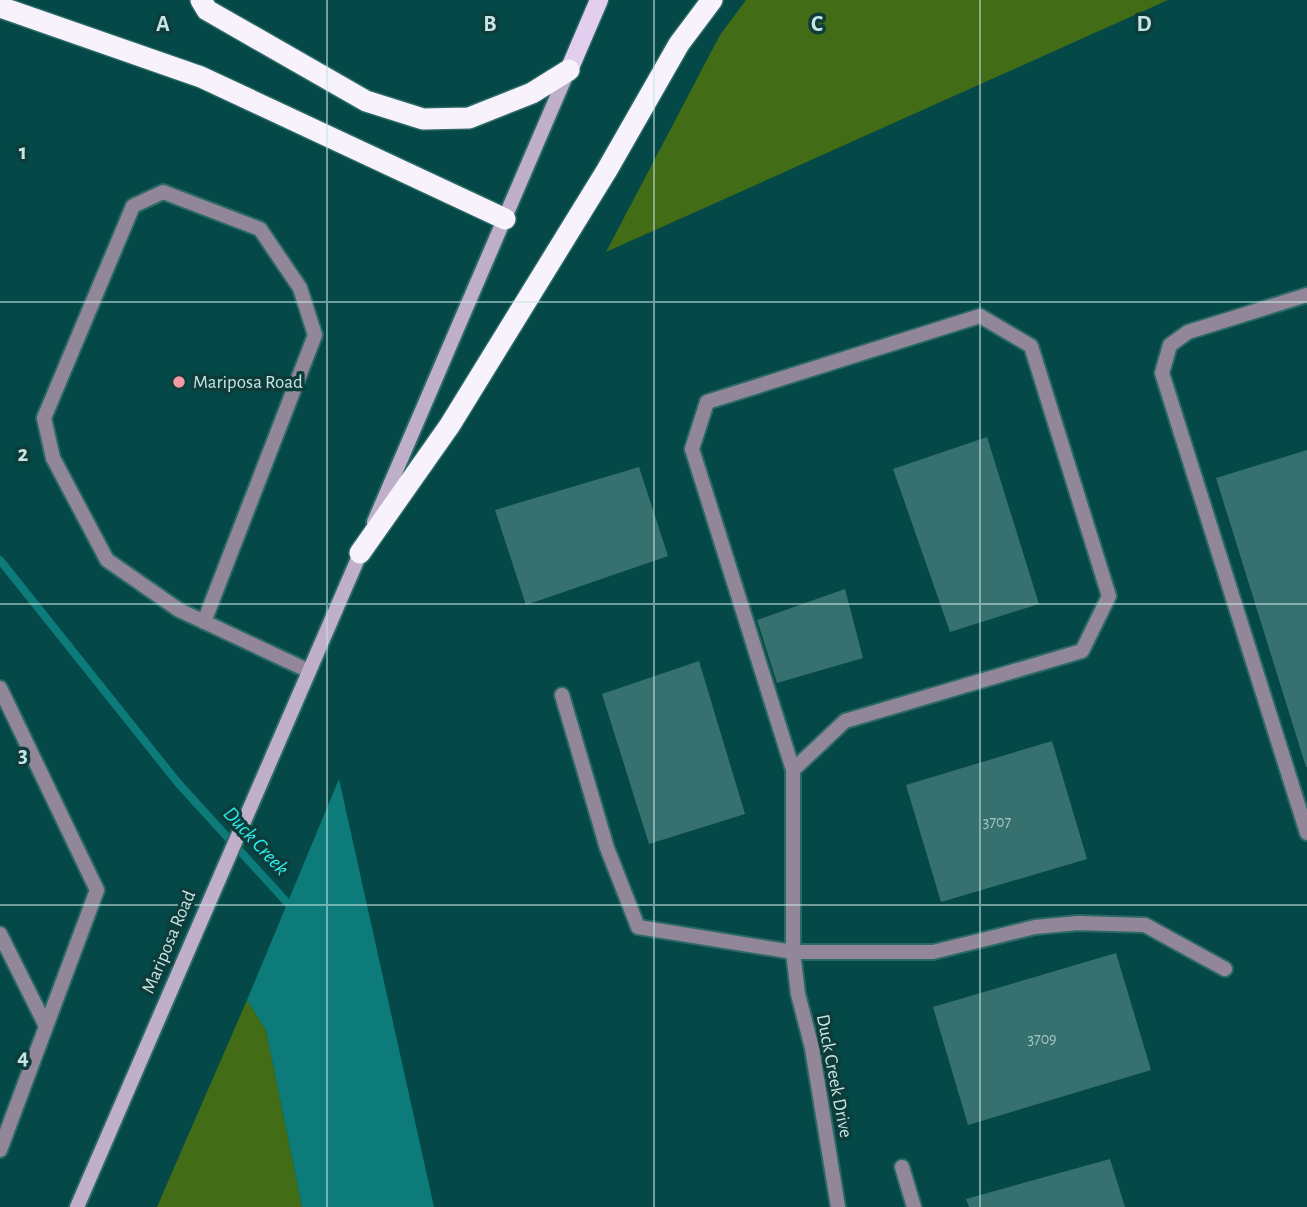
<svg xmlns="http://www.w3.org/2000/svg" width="1307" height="1207" font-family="'Alegreya Sans',sans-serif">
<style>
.green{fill:#426c15}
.water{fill:#0d7b79}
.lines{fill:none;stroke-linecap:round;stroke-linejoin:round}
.stream{stroke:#0d7b79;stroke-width:8}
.building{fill:#37716f}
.lane-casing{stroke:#2b6866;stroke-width:18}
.street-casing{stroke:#2b6866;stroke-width:18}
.secondary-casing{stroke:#2b6866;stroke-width:18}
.primary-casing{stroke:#2b6866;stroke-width:21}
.highway-casing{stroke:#2b6866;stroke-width:24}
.lane{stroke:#918798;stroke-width:14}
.street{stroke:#918798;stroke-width:14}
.secondary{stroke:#bfafca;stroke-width:14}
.primary{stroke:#e3cef0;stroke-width:18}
.highway{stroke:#f7f2fb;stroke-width:21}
.grid{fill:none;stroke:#c8e4e3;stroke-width:2;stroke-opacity:0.55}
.poi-dot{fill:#f49aa4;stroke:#0d3c3b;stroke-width:2.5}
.labels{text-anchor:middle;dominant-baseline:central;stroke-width:7;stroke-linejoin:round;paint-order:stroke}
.number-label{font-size:16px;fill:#a4c7c6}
.poi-label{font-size:19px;fill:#c8e4e3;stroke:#0d3c3b;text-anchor:start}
.street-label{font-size:19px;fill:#c8e4e3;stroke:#0d3c3b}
.water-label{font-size:21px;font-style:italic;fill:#2ceeea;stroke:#0d3c3b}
.grid-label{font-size:23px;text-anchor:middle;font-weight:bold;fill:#c8e4e3;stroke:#0d3c3b;stroke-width:7;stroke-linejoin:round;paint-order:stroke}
</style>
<rect width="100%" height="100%" fill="#044947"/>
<g class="green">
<polygon points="746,0 1168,0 606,252 720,35"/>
<polygon points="247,1000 266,1030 302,1207 157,1207"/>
</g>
<polygon class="water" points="339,779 434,1207 302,1207 266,1030 247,1000"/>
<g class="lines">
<polyline class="stream" points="0,560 178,783 293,909"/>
</g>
<g class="building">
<polygon points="987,437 1039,604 950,632 893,469"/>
<polygon points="1307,450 1307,767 1306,767 1216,478"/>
<polygon points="639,467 668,556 526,605 495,510"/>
<polygon points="845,589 863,658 777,683 757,620"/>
<polygon points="699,661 745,814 649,844 602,694"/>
<polygon points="1052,741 1087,859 941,902 906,785"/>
<polygon points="1116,953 1151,1070 968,1125 933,1007"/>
<polygon points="1110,1159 1125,1207 969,1207 966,1199"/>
</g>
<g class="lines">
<g class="lane-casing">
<g id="lane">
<polyline points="1307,295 1188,332 1170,345 1162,373 1307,833"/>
<polyline points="204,622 315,335 300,288 260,229 163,192 133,206 44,418 53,458 107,560 179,610 309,671"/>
<polyline points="0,688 97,890 0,1150"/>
<polyline points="562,695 607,848 638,927 793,952 933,952 1035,927 1078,923 1145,925 1225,969"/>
<polyline points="0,934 46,1026"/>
<polyline points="793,952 793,770 845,721 1082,651 1109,596 1031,346 980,316 707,402 692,449 793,770"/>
<polyline points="902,1167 914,1207"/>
</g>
</g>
<g class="street-casing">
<polyline id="street" points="793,952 798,994 812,1048 838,1207"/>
</g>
<g class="secondary-casing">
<g id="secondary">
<polyline points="374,522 568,71"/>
<polyline points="77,1207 363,547"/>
</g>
</g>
<g class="primary-casing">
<polyline id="primary" points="569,70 599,0"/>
</g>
<g class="highway-casing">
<g id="highway">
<polyline points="201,0 207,10 366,101 423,119 469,118 532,93 569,70"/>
<polyline points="0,7 201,77 505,219"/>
<polyline points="360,553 450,425 607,170 679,44 712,0"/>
</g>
</g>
<use href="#lane" class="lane"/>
<use href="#street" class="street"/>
<use href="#secondary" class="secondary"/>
<use href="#primary" class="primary"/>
<use href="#highway" class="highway"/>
</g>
<path class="grid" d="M327 0V1207M654 0V1207M980 0V1207M0 302H1307M0 604H1307M0 905H1307"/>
<circle class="poi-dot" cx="179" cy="382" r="7"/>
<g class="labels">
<g class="number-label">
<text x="997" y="822">3707</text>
<text x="1042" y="1039">3709</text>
</g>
<g class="poi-label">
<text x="193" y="382">Mariposa Road</text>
</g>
<g class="street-label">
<text transform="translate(169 942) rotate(-67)">Mariposa Road</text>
<text transform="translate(834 1076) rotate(79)">Duck Creek Drive</text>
</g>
<g class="water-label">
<text transform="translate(256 841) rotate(47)">Duck Creek</text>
</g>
</g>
<g class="grid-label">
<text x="163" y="31">A</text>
<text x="490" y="31">B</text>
<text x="817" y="31">C</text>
<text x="1144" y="31">D</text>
<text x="23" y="159">1</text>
<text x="23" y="461">2</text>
<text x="23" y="762">3</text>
<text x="23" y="1064">4</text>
</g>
</svg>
